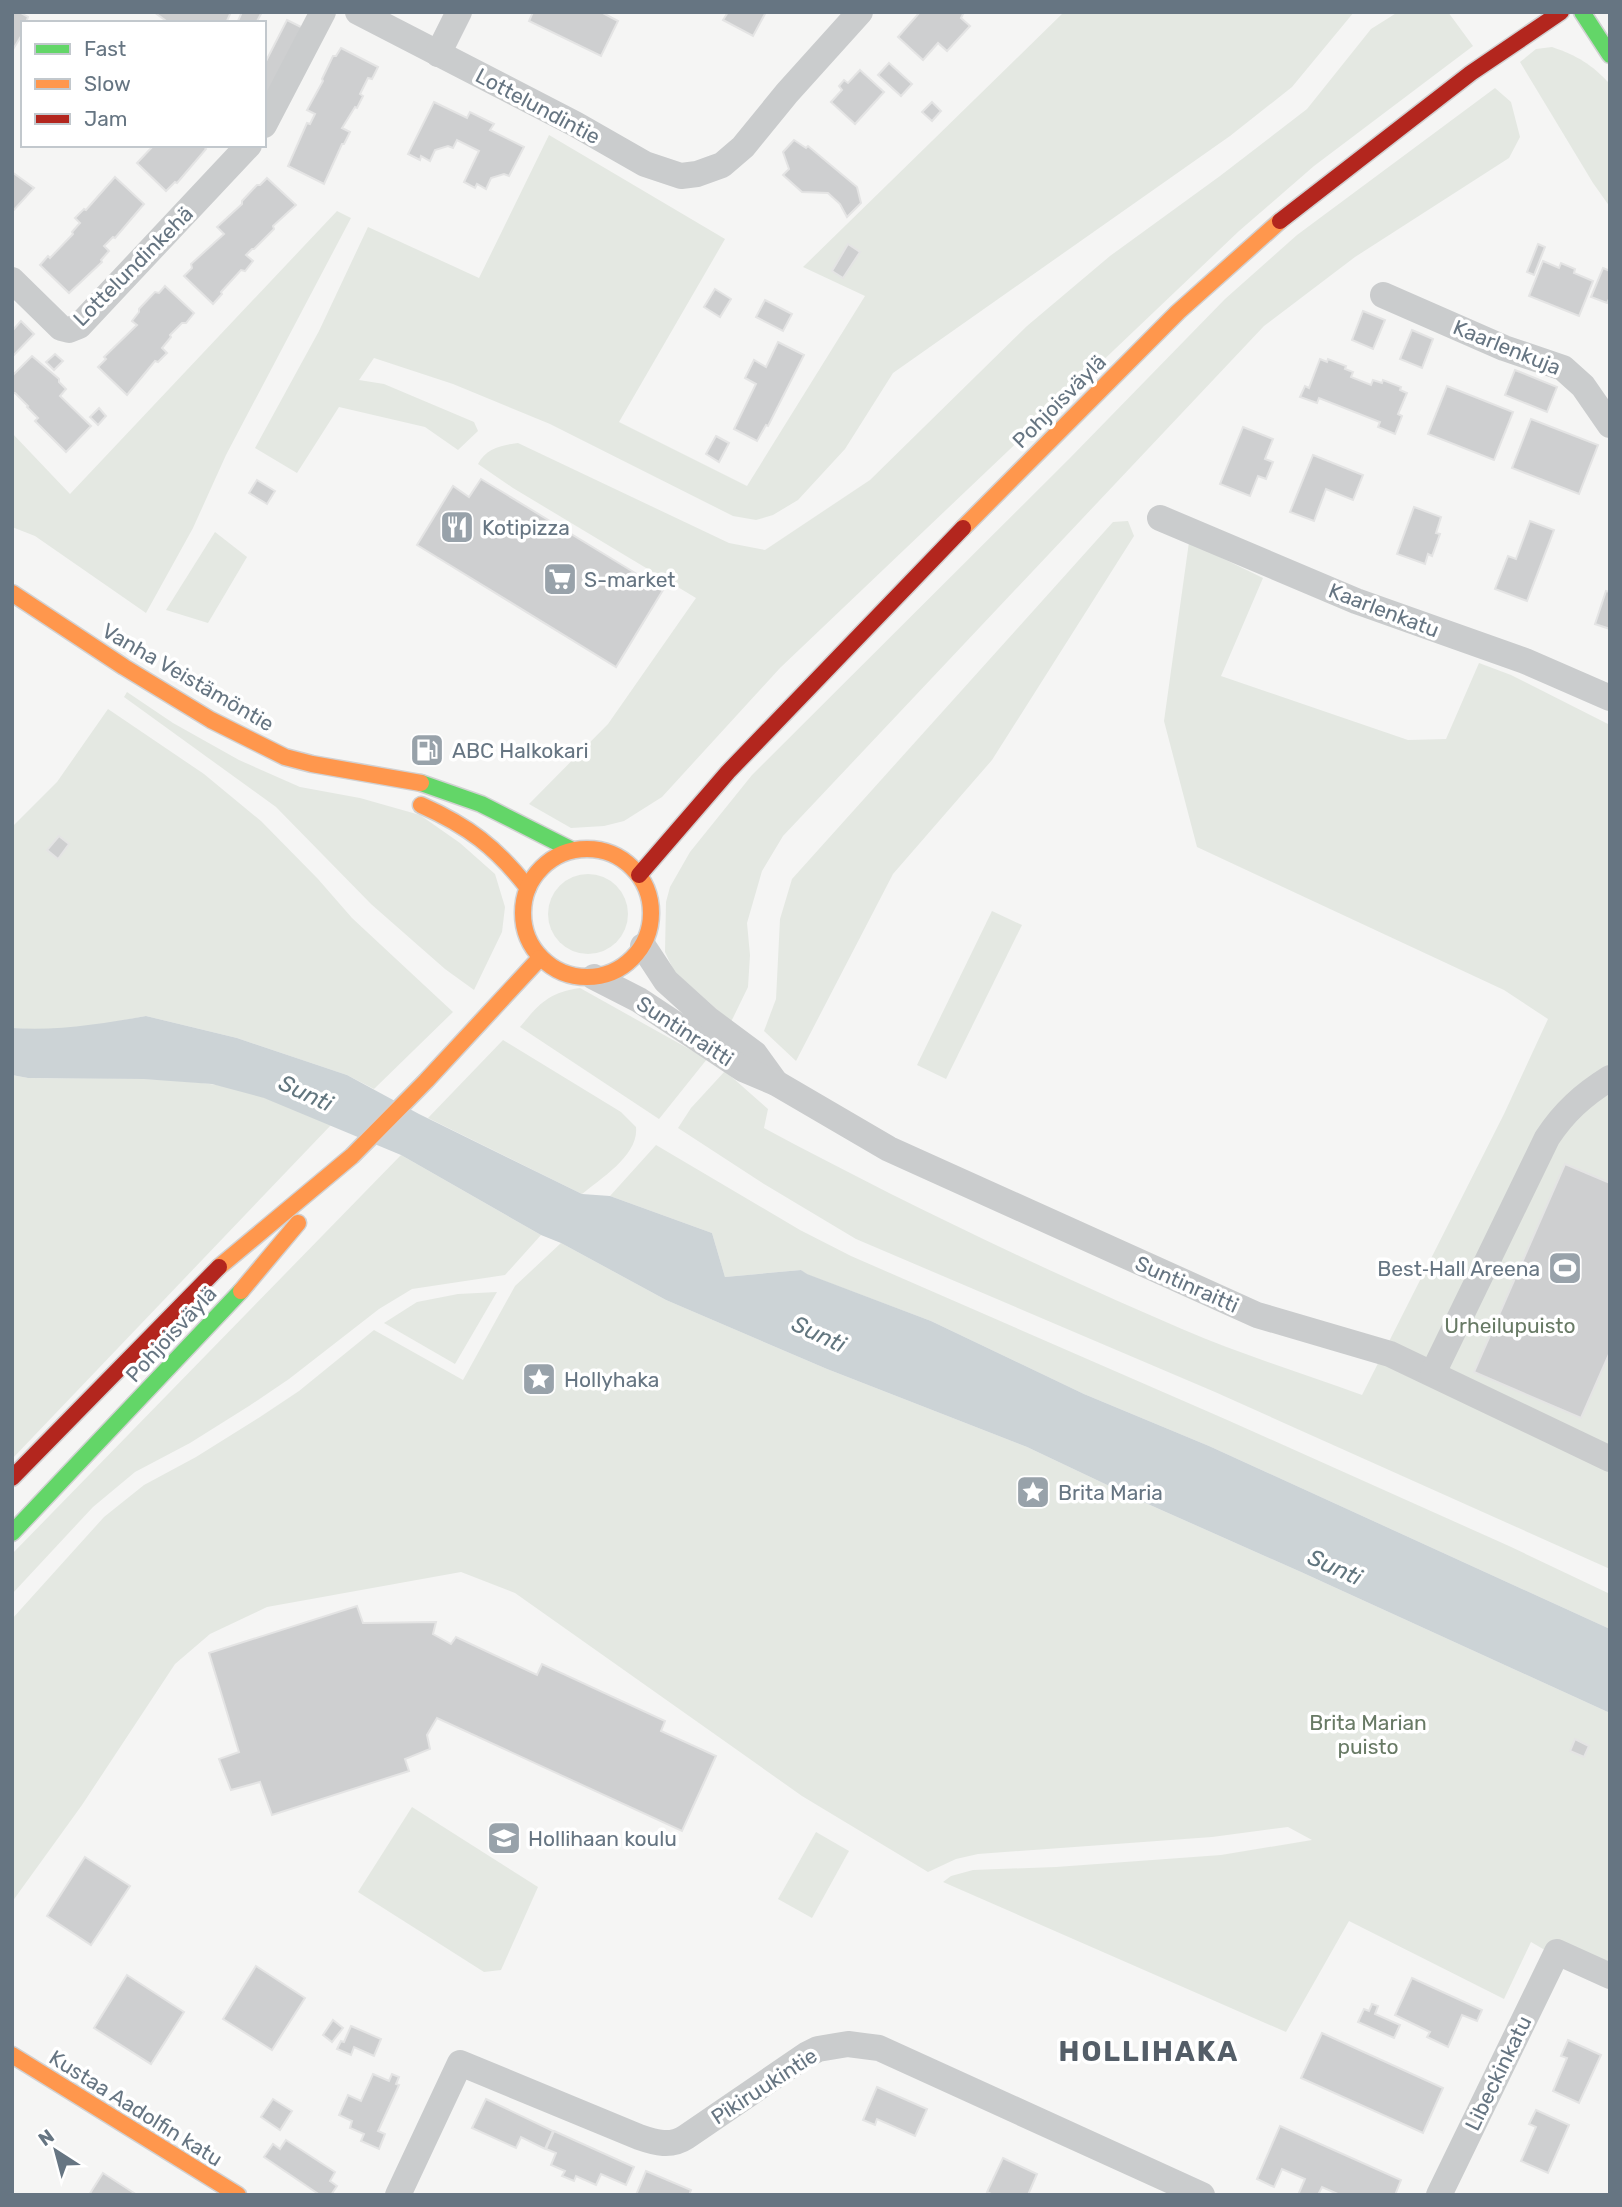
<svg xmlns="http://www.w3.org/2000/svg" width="1622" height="2207" font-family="Rubik,sans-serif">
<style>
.green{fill:#e4e8e2}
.water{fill:#ccd3d6}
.building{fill:#cecfd0;stroke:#e4e4e4;stroke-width:2}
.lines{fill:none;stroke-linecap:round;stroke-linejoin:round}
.fast-casing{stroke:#d1d1d2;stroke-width:19}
.slow-casing{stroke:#d1d1d2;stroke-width:19}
.jam-casing{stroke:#d1d1d2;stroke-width:19}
.street{stroke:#cacccd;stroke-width:26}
.fast{stroke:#63d668;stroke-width:16}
.slow{stroke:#ff974d;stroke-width:16}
.jam{stroke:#b3261e;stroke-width:16}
.labels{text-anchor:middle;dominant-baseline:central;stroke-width:7;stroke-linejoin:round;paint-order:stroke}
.street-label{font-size:21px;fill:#667582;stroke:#fff}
.poi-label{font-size:21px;fill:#667582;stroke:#fff;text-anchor:start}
.park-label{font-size:21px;fill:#687a65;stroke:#fff}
.water-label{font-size:23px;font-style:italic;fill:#62767f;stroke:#fff}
.district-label{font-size:28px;font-weight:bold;letter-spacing:2px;fill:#545e68;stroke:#fff}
</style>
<rect width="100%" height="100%" fill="#f5f5f4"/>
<g class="green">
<polygon points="1064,12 1354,12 1292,87 1230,136 893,373 845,449 798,500 773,515 756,520 733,516 550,424 453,384 374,358 359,380 384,384 474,422 478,431 458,450 425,427 339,407 297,473 255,448 319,331 368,227 479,278 549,135 725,239 619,422 747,486 865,296 803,267"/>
<path d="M1398 12H1448L1473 46 1314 166 1239 231 780 668 662 797 624 821 604 826 571 828 529 804 608 724 696 598 513 488 478 464C486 448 502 445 518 443L729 543 765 550 870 480 1027 326 1110 256 1220 176 1307 109 1371 29Z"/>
<path d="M1552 47C1578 56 1591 64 1610 84V207L1593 183 1520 62 1536 49Z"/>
<polygon points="1495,88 1511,102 1520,137 1509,158 1355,257 1264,326 783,836 762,871 747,923 750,955 748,987 731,1022 674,971 665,952 666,902 670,887 690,852 752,775 1069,459 1225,299 1297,235"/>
<polygon points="337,211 351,218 226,455 193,528 146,613 35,536 12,527 12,433 70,494"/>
<polygon points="1128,521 1134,536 992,760 893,874 796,1061 764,1031 776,999 780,919 792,879 1113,522"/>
<polygon points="215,532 247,557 208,623 166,610"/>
<path d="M1189 542 1263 578 1221 676 1408 740 1446 739 1479 663 1511 675 1610 725V1569L1215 1392 856 1239 764 1184 678 1128 691 1108 725 1071 768 1109 764 1128C900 1201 1040 1268 1182 1329 1240 1354 1302 1373 1362 1395L1504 1114 1548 1019 1504 990 1197 847 1164 721Z"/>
<polygon points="127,692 173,723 239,760 300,787 360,798 420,815 460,843 495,874 505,907 502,932 474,990 445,969 371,904 276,807 124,697"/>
<polygon points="108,709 204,774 261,821 318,879 352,918 453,1012 374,1089 347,1075 237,1038 146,1016 88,1027 44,1030 12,1028 12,827 57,782"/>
<circle cx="588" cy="914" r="40"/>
<polygon points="992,911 1022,925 946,1079 917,1065"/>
<path d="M580 988 707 1059 659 1119 520 1027C540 1003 548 993 580 988Z"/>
<path d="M503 1040 621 1112 636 1127C639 1155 601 1178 582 1194L428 1118Z"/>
<path d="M12 1075 28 1078C88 1079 150 1076 210 1084 252 1089 292 1109 331 1125L12 1459Z"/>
<polygon points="656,1145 800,1230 851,1256 1225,1419 1509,1546 1610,1594 1610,1629 1209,1446 1084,1394 931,1321 806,1274 801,1270 725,1277 712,1233 610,1196"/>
<polygon points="401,1155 541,1235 505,1275 412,1289 379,1309 289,1379 249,1406 190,1443 135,1472 93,1507 12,1594 12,1554"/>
<polygon points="561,1243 666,1300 827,1369 1027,1447 1141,1501 1301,1572 1610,1713 1610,1982 1562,1960 1531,1942 1504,1999 1349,1921 1286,2032 943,1882 951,1876 973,1870 1056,1867 1221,1855 1312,1840 1288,1827 1212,1837 978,1854 956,1859 928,1872 802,1796 515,1593 461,1572 267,1607 210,1634 175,1664 82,1805 12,1902 12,1619 104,1517 144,1485 196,1457 260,1417 299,1391 374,1330 463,1380 515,1286"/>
<polygon points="497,1292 455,1364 384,1323 417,1302 458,1294"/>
<polygon points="412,1807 538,1887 501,1970 484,1972 358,1892"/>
<polygon points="816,1832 849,1851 812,1918 778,1899"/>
</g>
<path class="water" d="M146 1016 237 1038 347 1075 419 1114 582 1194 610 1196 712 1233 725 1277 801 1270 807 1274 931 1321 1084 1394 1209 1446 1610 1629V1713L1301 1572 1141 1501 1027 1447 827 1369 666 1300 561 1243 541 1235 401 1155 264 1098 212 1084 143 1079 28 1078 12 1075V1028C58 1031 101 1024 146 1016Z"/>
<g class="building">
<polygon points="12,12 19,12 28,17 26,23 23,23 23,33 12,51"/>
<polygon points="154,12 231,12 226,23 169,23"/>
<polygon points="242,12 262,12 256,23 237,23"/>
<polygon points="533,12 601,12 618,21 601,56 529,21"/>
<polygon points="728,12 766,12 753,36 723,20"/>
<polygon points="920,12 964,12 961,18 970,26 947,51 938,43 923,60 898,37"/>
<polygon points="287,20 303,28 264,103 264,65"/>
<polygon points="341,48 378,67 372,79 368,78 360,94 363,96 357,108 355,107 342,128 350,132 344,144 342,144 324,184 288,166 307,123 310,124 315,114 307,110 323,81 322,79 333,56 336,56"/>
<polygon points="889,63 912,84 901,96 878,75"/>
<polygon points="860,70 884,92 855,124 831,102 842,90 839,86 844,80 848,83"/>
<polygon points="434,102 467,118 470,112 494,124 490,130 524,147 509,176 504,174 491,178 486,189 477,184 475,188 464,182 479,151 457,140 453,148 448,146 435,150 430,161 421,156 420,160 408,154"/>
<polygon points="932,102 941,111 932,121 922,112"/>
<polygon points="794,140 806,148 808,146 857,187 861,203 847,217 840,204 828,193 802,192 783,175 789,169 783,152"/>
<polygon points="154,145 203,145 206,149 177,183 175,182 166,191 137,163"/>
<polygon points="12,172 34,188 12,212"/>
<polygon points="115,177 144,204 115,238 113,237 104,246 109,251 101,260 102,262 69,293 40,265 48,256 50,258 73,234 72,232 80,223 75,218 84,209 86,210"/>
<polygon points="267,178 296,205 273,226 274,229 254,249 252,249 246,255 253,261 245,271 241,270 221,292 222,294 213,304 184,276 192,268 191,264 224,234 217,227 242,204 242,201 257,185 260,185"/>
<polygon points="848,244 860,252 843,278 832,271"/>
<polygon points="1538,244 1545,247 1534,275 1527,272"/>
<polygon points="1543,261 1559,268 1561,263 1575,269 1574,273 1593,281 1579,316 1529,296"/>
<polygon points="1603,268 1610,271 1610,297 1607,303 1591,297"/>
<polygon points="165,286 194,313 186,323 182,323 170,335 171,337 162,348 167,353 158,362 155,361 127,395 98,367 106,359 104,357 137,325 132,321 139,312 139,309 155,292 159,293"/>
<polygon points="715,289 731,299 720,317 704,307"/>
<polygon points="765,300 792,314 783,331 756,317"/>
<polygon points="1363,311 1385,320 1373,349 1352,340"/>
<polygon points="21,321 34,334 12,357 12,331"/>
<polygon points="1412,330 1433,339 1422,368 1400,359"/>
<polygon points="778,342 804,355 768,426 766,425 757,441 734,429 756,384 745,378 754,360 766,367"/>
<polygon points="55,354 63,361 54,370 46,362"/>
<polygon points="32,356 59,379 59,382 66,389 60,396 91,426 66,452 35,421 38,418 27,407 28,406 15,393 12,393 12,376"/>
<polygon points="1320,359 1327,362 1328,359 1346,366 1345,369 1353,372 1351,377 1371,385 1373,380 1382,383 1383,380 1401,387 1400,390 1407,393 1398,414 1402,416 1395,434 1378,427 1380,422 1319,398 1317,403 1300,397 1305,386 1309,388"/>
<polygon points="1515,370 1557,387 1547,412 1505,395"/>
<polygon points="1447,386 1513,412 1494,460 1428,434"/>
<polygon points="99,408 106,416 98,425 90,417"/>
<polygon points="1531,419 1598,445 1579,494 1512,468"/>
<polygon points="1243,427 1273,439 1265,459 1273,462 1266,479 1258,476 1250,496 1220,484"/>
<polygon points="716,436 729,443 719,462 706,454"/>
<polygon points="1313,455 1363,475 1353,500 1326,489 1314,521 1290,512"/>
<polygon points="481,479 663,590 616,667 417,545 453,486 469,497"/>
<polygon points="257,480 275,491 267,504 249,493"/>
<polygon points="1414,507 1441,517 1436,533 1440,534 1432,556 1428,554 1425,564 1397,554"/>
<polygon points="1530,521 1554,530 1527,601 1495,589 1508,556 1516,559"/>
<polygon points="1606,591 1610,592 1610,629 1595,624"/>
<polygon points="59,836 69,844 58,859 47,850"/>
<polygon points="1565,1164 1610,1183 1610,1352 1581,1418 1474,1372"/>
<polygon points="357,1606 363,1623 436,1622 433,1634 451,1644 456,1637 537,1675 542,1664 665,1721 661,1731 716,1756 682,1831 437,1718 427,1735 430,1749 405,1759 409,1771 272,1815 260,1782 231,1790 219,1759 239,1752 209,1653"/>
<polygon points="1575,1739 1589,1746 1584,1757 1570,1751"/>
<polygon points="85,1857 130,1886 91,1945 47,1916"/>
<polygon points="256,1966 305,1998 272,2050 223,2019"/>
<polygon points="127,1975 184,2012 151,2064 94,2028"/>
<polygon points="1412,1978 1482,2010 1477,2021 1462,2015 1448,2047 1427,2037 1430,2032 1395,2015"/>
<polygon points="1372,2004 1378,2006 1375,2014 1400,2025 1394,2038 1358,2022 1364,2009 1369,2011"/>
<polygon points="333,2020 343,2028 332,2042 323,2035"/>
<polygon points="351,2026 381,2039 374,2056 354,2047 351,2055 337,2049 341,2041 344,2042"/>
<polygon points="1322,2033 1443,2088 1423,2133 1301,2078"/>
<polygon points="1568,2040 1601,2055 1579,2103 1553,2091 1567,2058 1561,2056"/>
<polygon points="373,2074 389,2081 392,2074 399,2077 396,2084 399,2085 378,2131 385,2134 379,2149 361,2141 364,2134 350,2128 352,2121 339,2115 348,2095 361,2101"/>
<polygon points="877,2087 927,2109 915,2136 877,2119 875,2125 863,2120"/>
<polygon points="273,2099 292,2111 280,2130 261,2117"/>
<polygon points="486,2099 553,2131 545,2149 521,2137 516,2148 472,2128"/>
<polygon points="1536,2110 1569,2125 1548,2173 1521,2161 1536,2127 1529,2124"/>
<polygon points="1280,2126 1401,2180 1395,2195 1340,2195 1322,2187 1318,2195 1298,2195 1305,2179 1282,2169 1274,2187 1257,2179"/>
<polygon points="554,2131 634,2167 626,2185 601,2174 596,2185 576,2176 574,2181 562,2176 565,2171 551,2165 556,2153 546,2149"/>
<polygon points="286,2140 335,2172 330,2181 337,2186 331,2195 320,2195 264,2157 273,2144 280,2149"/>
<polygon points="1003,2158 1037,2174 1028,2195 993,2195 987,2192"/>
<polygon points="646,2171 691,2190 689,2195 636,2195"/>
<polygon points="103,2173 137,2195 89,2195"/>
</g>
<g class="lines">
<g class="fast-casing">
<g id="fast">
<polyline points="1582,12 1610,55"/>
<polyline points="421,783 481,804 572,850"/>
<polyline points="12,1533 241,1291"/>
</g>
</g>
<g class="slow-casing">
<g id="slow">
<polyline points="963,528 1178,312 1280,221"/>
<polyline points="12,593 124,667 211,720 285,757 312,764 421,783"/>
<path d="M421 805C468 826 496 847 528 888"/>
<circle cx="587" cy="913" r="64"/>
<polyline points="219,1267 352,1156 426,1081 540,958"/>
<polyline points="241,1291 298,1223"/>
<polyline points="12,2055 238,2195"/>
</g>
</g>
<g class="jam-casing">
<g id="jam">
<polyline points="1280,221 1471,73 1561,12"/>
<polyline points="639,875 728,772 963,528"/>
<polyline points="12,1478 219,1267"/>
</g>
</g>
<g class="street">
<polyline points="358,12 575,124 645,164 681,176 697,174 722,165 743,147 787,93 860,12"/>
<polyline points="438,54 459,12"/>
<polyline points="264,125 323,12"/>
<polyline points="12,280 61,328 69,330 79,326 249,145"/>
<polyline points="1383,295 1504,348 1563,368 1583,386 1610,425"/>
<polyline points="1160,518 1356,601 1525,661 1610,698"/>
<polyline points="643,946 666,981 708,1019 755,1054 776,1083"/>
<polyline points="594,977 639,1000 743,1069 776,1083 889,1149 1257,1315 1390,1354 1610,1459"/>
<path d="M1433 1373 1547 1138C1564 1112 1583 1095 1610 1078"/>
<path d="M398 2195 460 2063 639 2137C656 2143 671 2147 686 2137L806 2055 818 2049 848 2044 879 2048 1202 2195"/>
<polyline points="1439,2195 1557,1952 1610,1976"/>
</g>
<use href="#fast" class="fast"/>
<use href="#slow" class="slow"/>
<use href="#jam" class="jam"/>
</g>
<defs>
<g id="restaurant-square" transform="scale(1.75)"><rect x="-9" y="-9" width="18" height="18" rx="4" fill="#98a2aa" stroke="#fff"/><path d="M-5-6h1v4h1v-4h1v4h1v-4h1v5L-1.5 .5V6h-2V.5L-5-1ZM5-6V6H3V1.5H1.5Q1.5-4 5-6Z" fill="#fff"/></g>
<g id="supermarket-square" transform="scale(1.75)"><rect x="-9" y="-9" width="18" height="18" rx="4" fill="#98a2aa" stroke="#fff"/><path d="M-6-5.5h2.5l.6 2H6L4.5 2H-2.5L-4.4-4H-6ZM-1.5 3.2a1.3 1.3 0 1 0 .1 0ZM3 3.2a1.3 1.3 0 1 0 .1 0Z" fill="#fff"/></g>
<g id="fuel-square" transform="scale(1.75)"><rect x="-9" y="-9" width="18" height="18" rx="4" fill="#98a2aa" stroke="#fff"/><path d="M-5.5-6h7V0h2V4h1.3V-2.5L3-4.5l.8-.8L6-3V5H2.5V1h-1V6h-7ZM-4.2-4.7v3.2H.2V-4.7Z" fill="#fff"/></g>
<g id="stadium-square" transform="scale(1.75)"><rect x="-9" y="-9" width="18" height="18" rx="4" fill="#98a2aa" stroke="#fff"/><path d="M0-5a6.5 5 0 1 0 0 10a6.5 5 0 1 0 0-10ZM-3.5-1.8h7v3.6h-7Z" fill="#fff"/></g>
<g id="sight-square" transform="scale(1.75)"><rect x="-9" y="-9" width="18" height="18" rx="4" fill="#98a2aa" stroke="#fff"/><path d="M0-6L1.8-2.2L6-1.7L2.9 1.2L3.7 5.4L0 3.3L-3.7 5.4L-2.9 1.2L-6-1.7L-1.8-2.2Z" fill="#fff"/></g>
<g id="school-square" transform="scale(1.75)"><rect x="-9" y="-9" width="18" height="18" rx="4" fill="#98a2aa" stroke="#fff"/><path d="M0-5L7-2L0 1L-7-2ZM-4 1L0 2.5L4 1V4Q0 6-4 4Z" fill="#fff"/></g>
</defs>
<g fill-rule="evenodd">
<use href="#restaurant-square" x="457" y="527"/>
<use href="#supermarket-square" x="560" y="579"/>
<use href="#fuel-square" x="427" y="750"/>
<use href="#stadium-square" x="1565" y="1268"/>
<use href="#sight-square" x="539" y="1379"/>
<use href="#sight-square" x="1033" y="1492"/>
<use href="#school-square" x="504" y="1838"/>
</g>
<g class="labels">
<g class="street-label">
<text transform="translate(538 106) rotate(28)">Lottelundintie</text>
<text transform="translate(133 266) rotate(-45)">Lottelundinkehä</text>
<text transform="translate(1507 347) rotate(22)">Kaarlenkuja</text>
<text transform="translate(1059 401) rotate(-45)">Pohjoisväylä</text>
<text transform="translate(1384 610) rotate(21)">Kaarlenkatu</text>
<text transform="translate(188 677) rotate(30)">Vanha Veistämöntie</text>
<text transform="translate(685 1031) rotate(33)">Suntinraitti</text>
<text transform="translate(1187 1284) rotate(24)">Suntinraitti</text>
<text transform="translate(171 1334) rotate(-47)">Pohjoisväylä</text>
<text transform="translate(1498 2073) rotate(-64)">Libeckinkatu</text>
<text transform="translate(764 2086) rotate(-33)">Pikiruukintie</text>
<text transform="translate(136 2108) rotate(32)">Kustaa Aadolfin katu</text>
</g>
<g class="poi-label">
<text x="482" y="527">Kotipizza</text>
<text x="584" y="579">S-market</text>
<text x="452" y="750">ABC Halkokari</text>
<text x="1540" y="1268" text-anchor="end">Best‑Hall Areena</text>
<text x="564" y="1379">Hollyhaka</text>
<text x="1058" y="1492">Brita Maria</text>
<text x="528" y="1838">Hollihaan koulu</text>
</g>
<g class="park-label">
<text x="1510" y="1325">Urheilupuisto</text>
<text x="1368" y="1722">Brita Marian<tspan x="1368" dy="24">puisto</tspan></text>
</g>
<g class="water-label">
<text transform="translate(306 1093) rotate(25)">Sunti</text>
<text transform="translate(819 1334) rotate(25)">Sunti</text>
<text transform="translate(1335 1567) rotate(24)">Sunti</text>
</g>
<g class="district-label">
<text x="1149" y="2051">HOLLIHAKA</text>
</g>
</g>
<rect width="1622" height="2207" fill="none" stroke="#667582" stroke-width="28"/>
<rect x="21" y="21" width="245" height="126" fill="#ffffff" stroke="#c2c8cd" stroke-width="2"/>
<rect x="35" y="44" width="35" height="10" fill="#63d668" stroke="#c2c8cd" stroke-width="2"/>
<text x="84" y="56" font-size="21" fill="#667582">Fast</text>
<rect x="35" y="79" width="35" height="10" fill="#ff974d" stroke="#c2c8cd" stroke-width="2"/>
<text x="84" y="91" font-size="21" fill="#667582">Slow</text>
<rect x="35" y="114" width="35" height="10" fill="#b3261e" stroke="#c2c8cd" stroke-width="2"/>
<text x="84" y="126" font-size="21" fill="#667582">Jam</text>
<g transform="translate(56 2151) rotate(324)" stroke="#ffffff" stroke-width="5" paint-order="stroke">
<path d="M0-5L12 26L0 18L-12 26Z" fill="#667582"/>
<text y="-10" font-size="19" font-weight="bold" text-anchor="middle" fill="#667582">N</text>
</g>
</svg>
